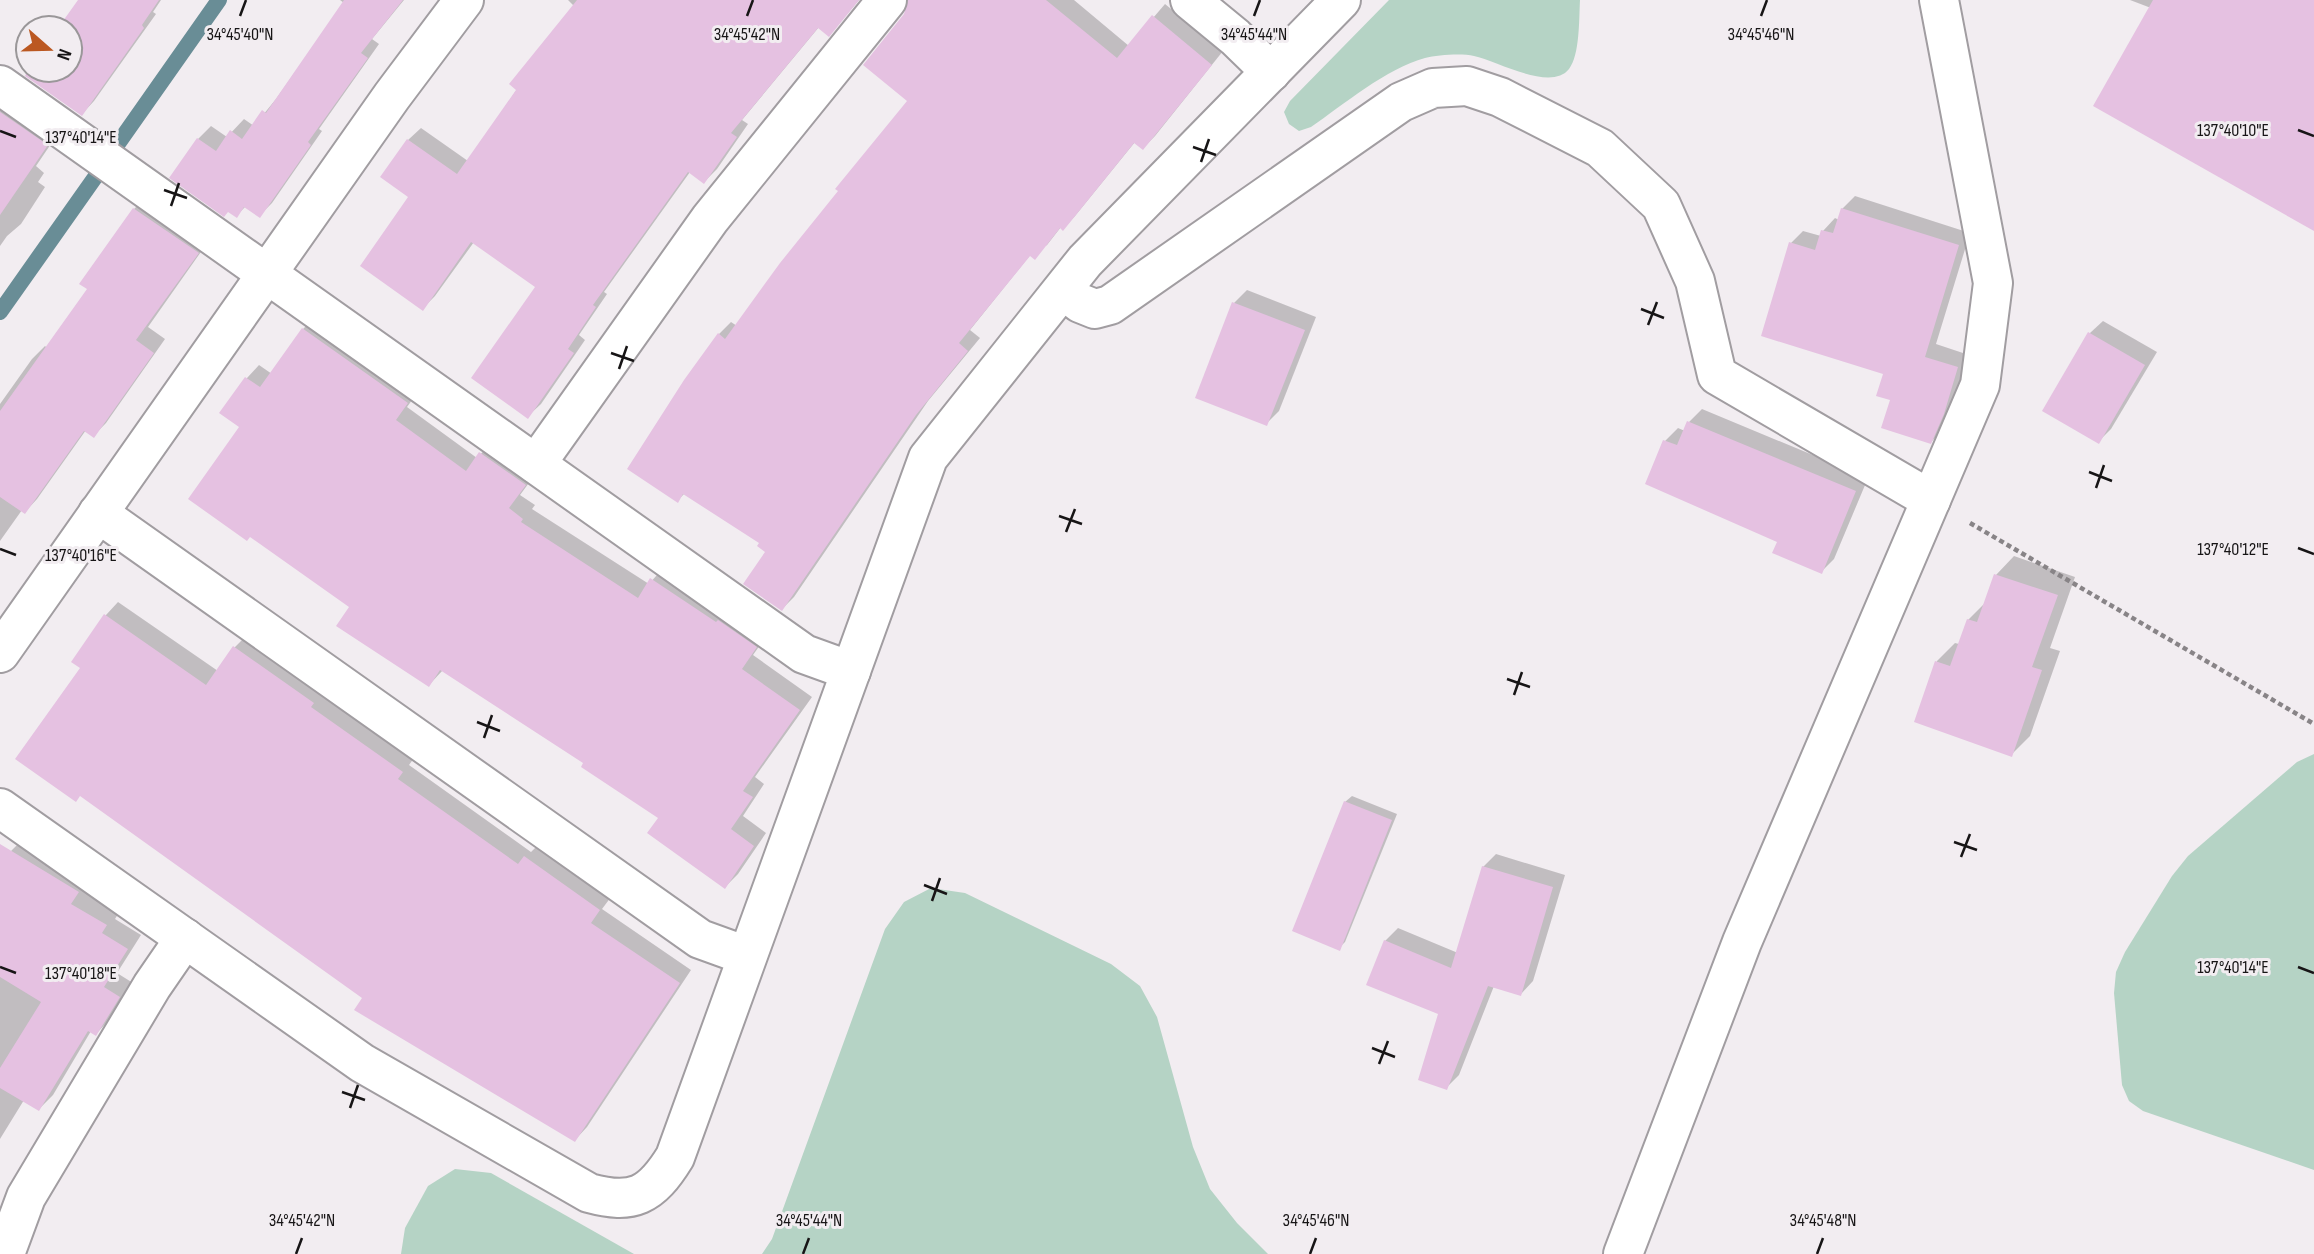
<svg xmlns="http://www.w3.org/2000/svg" width="2314" height="1254" font-family="'Sofia Sans Condensed',sans-serif">
<style>
.green{fill:#b5d3c5}
.shadow{fill:#0003}
.lines{fill:none;stroke-linecap:round;stroke-linejoin:round}
.stream{stroke:#698d96;stroke-width:16}
.building{fill:#e5c1e1}
.street-casing{stroke:#a19da1;stroke-width:42}
.secondary-casing{stroke:#a19da1;stroke-width:42}
.path{stroke:#888487;stroke-width:4.5;stroke-dasharray:5 3.5;stroke-linecap:butt}
.street{stroke:#fff;stroke-width:38}
.secondary{stroke:#fff;stroke-width:38}
.ticks{fill:none;stroke:#171516;stroke-width:2.5}
.ticks-label{font-size:18px;text-anchor:middle;fill:#171516;stroke:#f2edf1;stroke-width:6;stroke-linejoin:round;paint-order:stroke}
</style>
<rect width="100%" height="100%" fill="#f2edf1"/>
<g class="green">
<path d="M1389 0H1580C1579 18 1580 55 1569 69 1551 92 1497 61 1474 56 1461 53 1438 55 1425 58 1387 68 1343 105 1311 127L1299 131 1289 124 1284 112 1290 101Z"/>
<polygon points="2314,754 2314,1170 2143,1111 2129,1101 2122,1085 2114,993 2116,972 2125,952 2172,876 2188,856 2297,762"/>
<polygon points="931,888 965,893 1111,964 1140,986 1157,1017 1193,1147 1210,1189 1237,1223 1268,1254 762,1254 772,1239 885,929 904,902"/>
<polygon points="455,1169 491,1173 634,1254 401,1254 405,1228 428,1186"/>
</g>
<g class="shadow">
<polygon points="80,0 161,0 153,12 156,14 94,101 82,114 31,70 70,70 70,28 60,28"/>
<polygon points="340,0 404,0 372,39 379,44 319,129 322,131 272,203 259,216 246,206 237,215 198,139 211,126 227,137 244,119 254,126 276,99 344,3"/>
<polygon points="568,0 859,0 829,35 819,27 742,120 748,124 717,169 704,182 690,172 604,292 607,294 579,335 585,340 541,404 528,416 537,287 474,242 435,296 422,309 411,197 408,140 421,128 468,161 574,6"/>
<polygon points="932,0 1074,0 1129,46 1165,4 1223,51 1155,136 1143,148 1135,142 1075,216 1063,229 1061,227 1047,245 1031,254 970,330 980,338 928,401 794,597 782,609 767,552 762,542 685,493 678,500 719,334 731,322 737,326 909,101"/>
<polygon points="2130,0 2314,0 2314,229 2151,8"/>
<polygon points="0,108 59,132 36,166 44,173 38,182 45,187 21,224 7,236 0,246"/>
<polygon points="147,196 210,239 148,327 165,339 106,423 94,435 86,430 37,499 25,512 22,510 0,541 0,404 32,359 45,346 47,348 90,289 134,209"/>
<polygon points="1855,196 1970,233 1936,344 1969,355 1955,401 1943,430 1931,442 1893,399 1885,373 1791,243 1803,231 1821,236 1823,231 1835,218 1839,220 1842,209"/>
<polygon points="1247,290 1316,317 1279,411 1266,424 1234,303"/>
<polygon points="315,317 420,389 407,407 477,458 493,441 537,472 520,495 535,505 532,509 649,584 664,567 768,634 753,655 812,697 755,777 764,784 743,816 766,833 738,874 725,887 660,817 585,763 443,670 429,685 351,607 241,427 222,413 247,378 259,365 272,374 303,329"/>
<polygon points="2103,321 2157,352 2111,429 2098,442 2090,333"/>
<polygon points="1702,409 1868,478 1834,559 1821,572 1779,541 1647,483 1665,441 1678,428 1685,431 1689,422"/>
<polygon points="2014,556 2075,577 2050,648 2060,651 2030,736 2011,755 1916,721 1937,661 1955,643 1959,644 1968,620 1986,602 1996,575"/>
<polygon points="118,602 218,671 234,648 247,635 414,758 409,765 531,852 538,845 611,897 602,909 691,970 587,1127 575,1140 364,998 82,668 73,661 106,615"/>
<polygon points="1352,796 1397,814 1345,942 1339,948 1345,802"/>
<polygon points="25,837 120,911 115,919 141,935 117,973 133,983 109,1020 96,1034 91,1031 53,1095 39,1109 24,1100 0,1139 0,846 10,852"/>
<polygon points="1496,854 1565,875 1533,981 1521,994 1494,986 1459,1075 1446,1088 1440,1013 1385,941 1398,928 1458,953 1483,867"/>
</g>
<g class="lines">
<g class="stream">
<polyline points="117,145 219,0"/>
<polyline points="0,312 96,176"/>
</g>
</g>
<g class="building">
<polygon points="78,0 159,0 142,25 144,28 82,116 25,76 28,70 70,70 70,28 58,28"/>
<polygon points="344,0 403,0 361,53 368,58 308,142 311,145 260,218 244,207 237,218 228,212 224,217 169,178 197,138 216,151 230,130 242,139 262,110 266,113"/>
<polygon points="577,0 859,0 829,37 818,28 731,133 737,137 704,184 688,172 593,305 596,307 568,349 574,353 528,419 471,378 535,287 471,242 423,311 360,266 408,197 380,177 407,139 457,174 516,90 509,84"/>
<polygon points="908,0 1046,0 1117,58 1152,15 1212,65 1143,150 1134,143 1063,231 1060,228 1035,260 1030,256 959,343 968,351 916,415 782,611 743,584 765,552 757,546 759,543 683,494 678,503 627,469 684,380 718,333 725,339 780,263 838,191 835,189 907,101 863,65 904,14"/>
<polygon points="2153,0 2314,0 2314,231 2093,106"/>
<polygon points="0,112 48,145 0,215"/>
<polygon points="133,208 199,253 136,340 154,353 94,438 84,431 25,514 0,497 0,411 87,289 79,284"/>
<polygon points="1841,208 1959,245 1925,357 1958,367 1944,414 1931,444 1881,428 1890,400 1876,396 1883,374 1761,336 1789,242 1815,250 1821,230 1833,233"/>
<polygon points="1232,302 1305,330 1267,426 1195,398"/>
<polygon points="302,328 408,403 396,420 466,471 479,452 526,485 509,508 523,519 521,522 638,598 650,578 716,622 718,620 757,647 742,669 800,710 743,791 753,797 731,829 754,846 725,889 647,833 658,818 581,767 583,763 440,670 429,687 336,626 349,607 250,537 247,541 188,499 239,427 219,413 245,377 260,387"/>
<polygon points="2088,332 2145,365 2099,444 2042,411"/>
<polygon points="1687,421 1856,491 1822,574 1772,553 1777,542 1645,484 1663,440 1677,445"/>
<polygon points="1994,574 2058,595 2032,667 2042,670 2012,757 1914,722 1935,661 1950,666 1967,619 1977,622"/>
<polygon points="104,614 206,685 233,646 314,703 311,707 403,772 398,779 518,864 524,856 600,910 591,923 680,983 575,1142 354,1010 362,998 80,796 76,802 15,759 80,668 71,662"/>
<polygon points="1344,801 1392,820 1340,951 1292,931"/>
<polygon points="0,844 79,892 71,904 107,925 102,933 128,949 104,987 120,997 96,1036 88,1031 39,1111 0,1088 0,1068 41,1002 0,977"/>
<polygon points="1482,866 1553,887 1521,996 1488,986 1447,1090 1418,1080 1438,1014 1366,985 1384,940 1451,968"/>
</g>
<g class="lines">
<g class="street-casing">
<g id="street">
<polyline points="1190,0 1235,37 1271,72"/>
<polyline points="0,85 804,654 851,671"/>
<polyline points="1063,290 1080,303 1095,309 1110,305 1401,102 1433,88 1467,86 1500,97 1600,148 1661,205 1695,281 1717,375 1931,500"/>
<polyline points="536,464 710,219 887,0"/>
<polyline points="98,513 700,939 747,956"/>
<path d="M0 808 362 1063 589 1193C633 1205 651 1196 675 1157L928 458 1085 261 1341 0"/>
<polyline points="5,1254 26,1197 152,986 185,938"/>
<polyline points="1623,1254 1742,942 1980,385 1993,283 1939,0"/>
</g>
</g>
<g class="secondary-casing">
<polyline id="secondary" points="0,653 392,96 464,0"/>
</g>
<polyline class="path" points="1970,523 2314,724"/>
<use href="#street" class="street"/>
<use href="#secondary" class="secondary"/>
</g>
<path class="ticks" d="M240 16 246 0M747 16 753 0M1254 16 1260 0M1761 16 1767 0M2298 130 2314 136M0 131 16 137M1193 147 1216 155M1201 162 1209 139M164 190 187 198M171 206 179 183M1641 309 1664 318M1648 325 1657 302M611 353 634 361M619 369 627 346M2089 472 2112 481M2096 488 2104 465M1059 516 1082 524M1066 532 1075 509M2298 548 2314 554M0 549 16 555M1507 679 1530 687M1514 695 1522 672M477 722 500 731M484 738 492 715M1954 842 1977 850M1961 857 1970 834M924 885 947 894M932 901 940 878M0 967 16 973M2298 967 2314 973M1372 1048 1395 1057M1379 1064 1388 1041M342 1092 365 1100M350 1108 358 1085M296 1254 302 1238M803 1254 809 1238M1310 1254 1316 1238M1817 1254 1823 1238"/>
<g class="ticks-label">
<text x="240" y="40">34°45'40"N</text>
<text x="747" y="40">34°45'42"N</text>
<text x="1254" y="40">34°45'44"N</text>
<text x="1761" y="40">34°45'46"N</text>
<text x="2233" y="136">137°40'10"E</text>
<text x="81" y="143">137°40'14"E</text>
<text x="2233" y="555">137°40'12"E</text>
<text x="81" y="561">137°40'16"E</text>
<text x="2233" y="973">137°40'14"E</text>
<text x="81" y="979">137°40'18"E</text>
<text x="302" y="1226">34°45'42"N</text>
<text x="809" y="1226">34°45'44"N</text>
<text x="1316" y="1226">34°45'46"N</text>
<text x="1823" y="1226">34°45'48"N</text>
</g>
<g transform="translate(49 49) rotate(110)"><circle r="33" fill="#f2edf1" stroke="#9a9799" stroke-width="2"/>
<path d="M0-5L12 26L0 18L-12 26Z" fill="#bb5821"/>
<text y="-10" font-size="19" font-weight="bold" text-anchor="middle" fill="#171516">N</text>
</g>
</svg>
